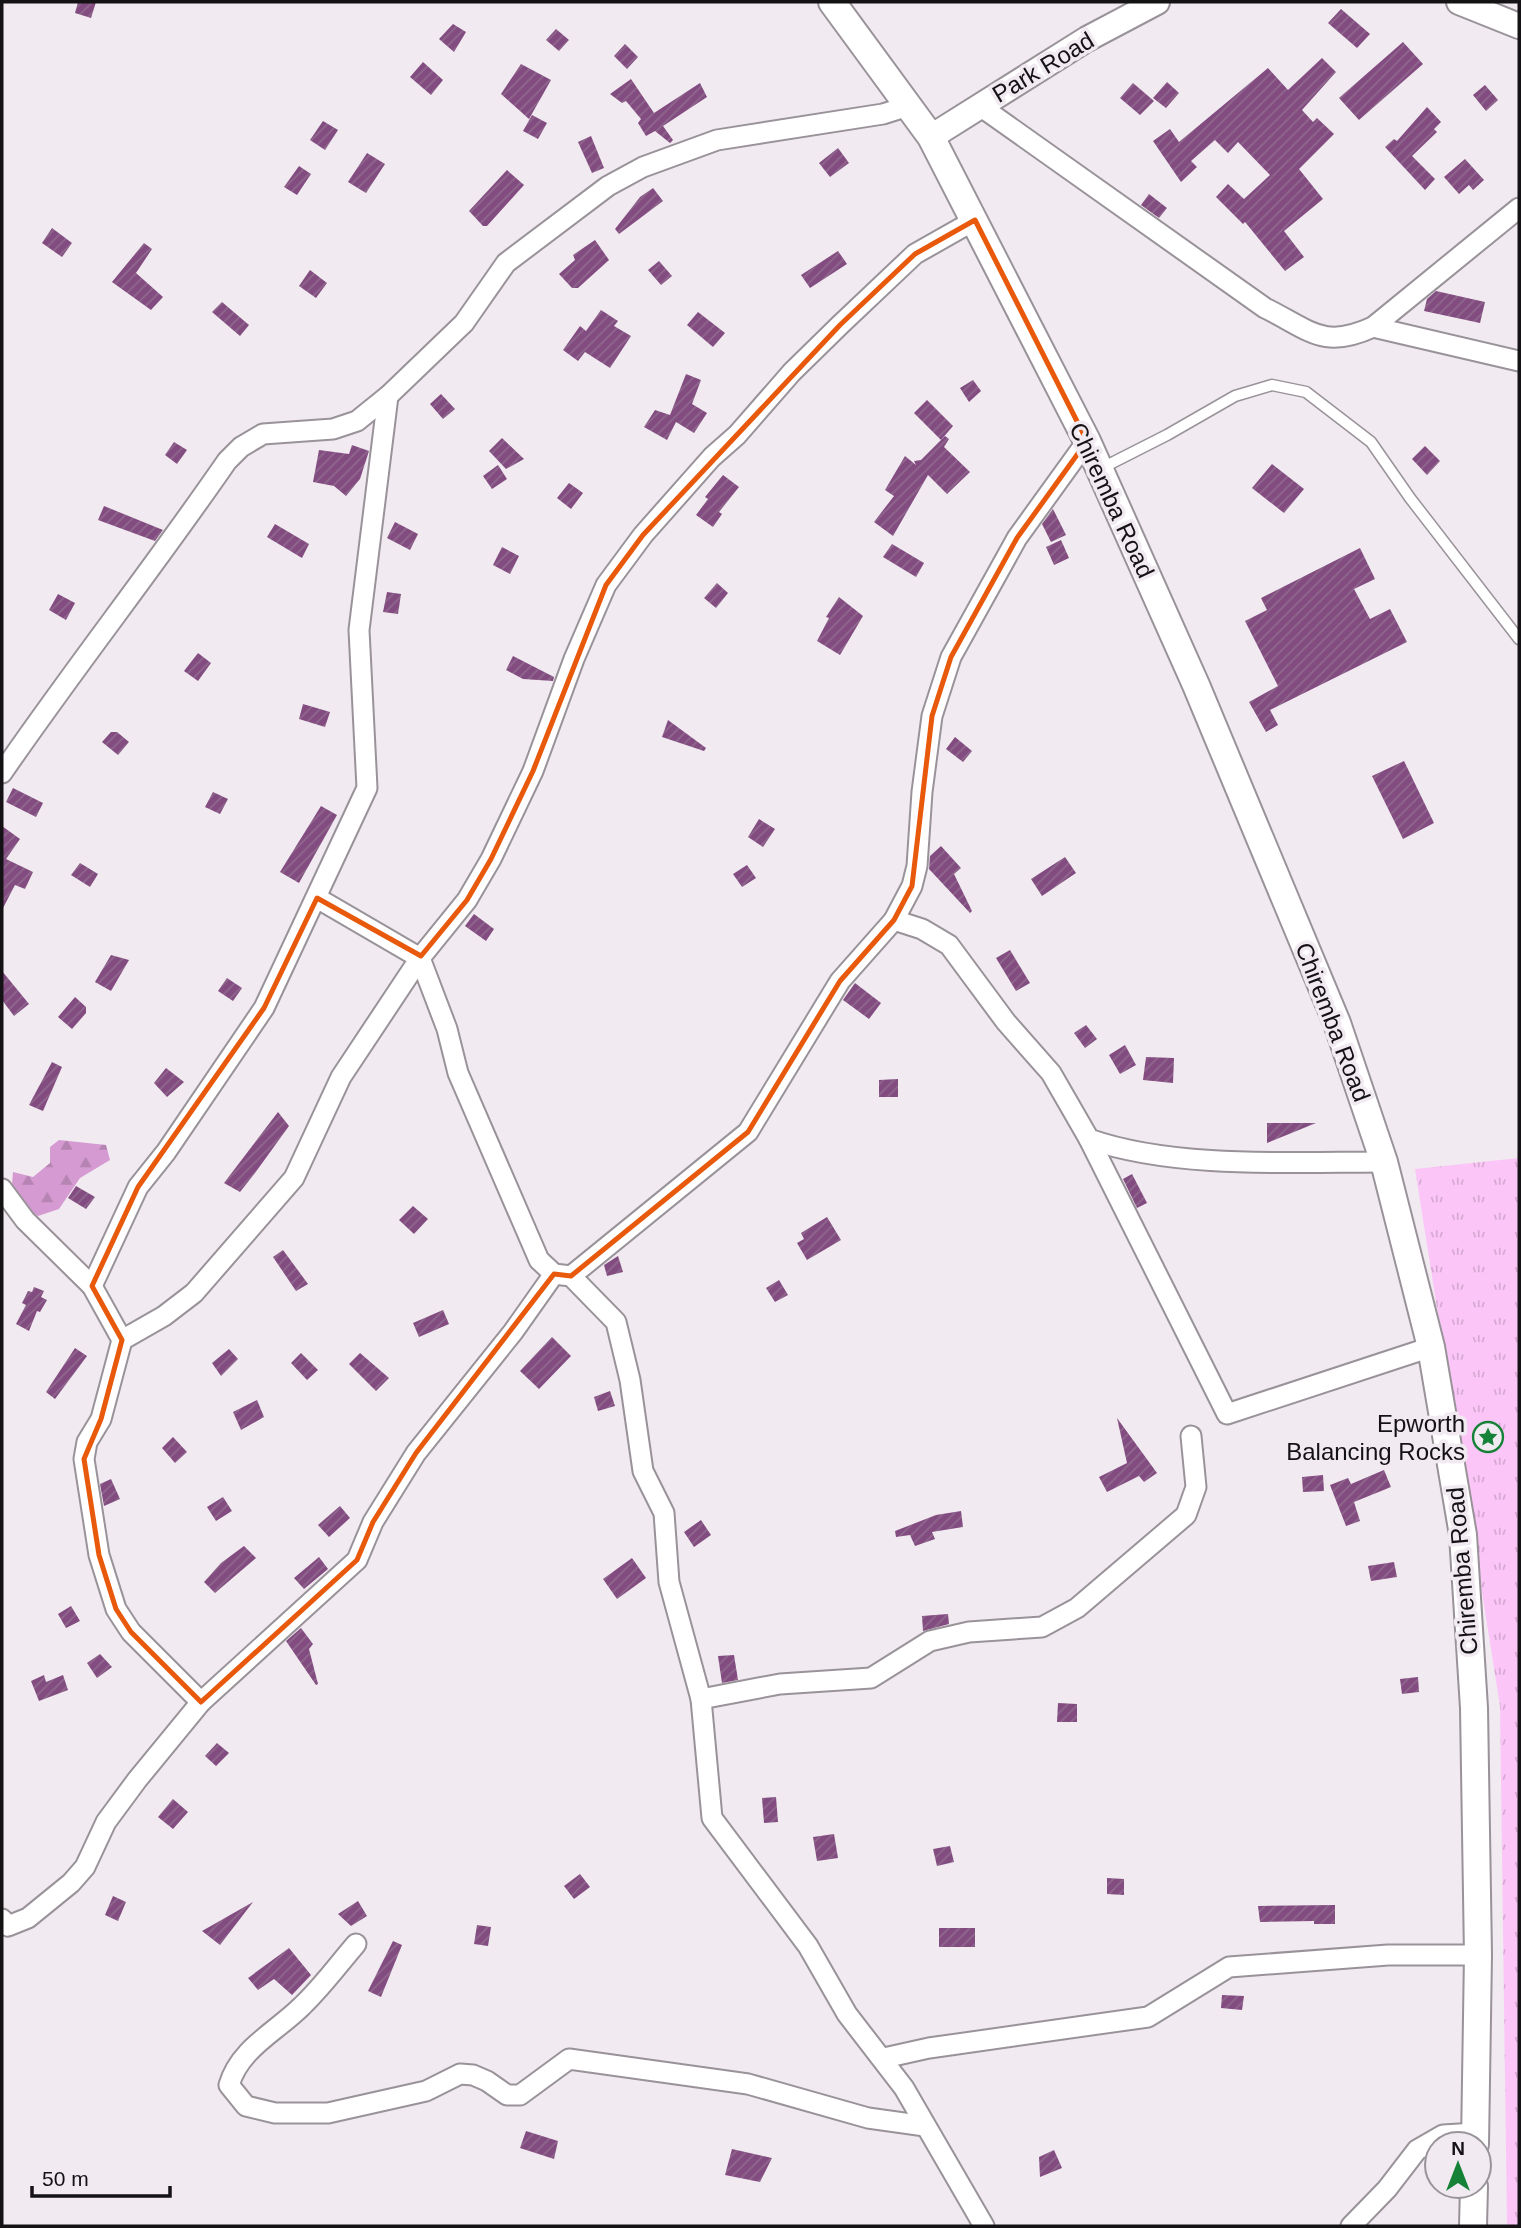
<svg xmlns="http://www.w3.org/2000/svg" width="1521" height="2228" font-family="Helvetica,sans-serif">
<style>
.grass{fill:url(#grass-tufts)}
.forest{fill:url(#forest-firs)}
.building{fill:url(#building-hatch)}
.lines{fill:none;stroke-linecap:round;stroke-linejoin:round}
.service-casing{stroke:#999399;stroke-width:13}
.minor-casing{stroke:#999399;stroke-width:23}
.tertiary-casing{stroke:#999399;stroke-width:28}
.secondary-casing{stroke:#999399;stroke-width:30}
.service{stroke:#fff;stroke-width:10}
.minor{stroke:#fff;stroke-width:19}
.tertiary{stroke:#fff;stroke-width:24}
.secondary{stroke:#fff;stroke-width:26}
.marked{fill:none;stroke:#e8590c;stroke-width:5;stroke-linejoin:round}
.labels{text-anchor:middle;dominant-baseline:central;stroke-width:7;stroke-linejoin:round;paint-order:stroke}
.street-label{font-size:24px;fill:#141214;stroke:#f1eaf1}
.poi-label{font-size:24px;fill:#141214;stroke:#f1eaf1;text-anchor:end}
</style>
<defs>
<pattern id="grass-tufts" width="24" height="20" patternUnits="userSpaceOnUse" patternTransform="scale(1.75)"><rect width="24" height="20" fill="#fbc6f7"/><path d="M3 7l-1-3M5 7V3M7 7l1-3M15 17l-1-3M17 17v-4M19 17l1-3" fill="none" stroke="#d6a9d3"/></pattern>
<pattern id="forest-firs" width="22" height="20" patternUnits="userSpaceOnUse" patternTransform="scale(1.75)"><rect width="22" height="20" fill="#d59ad2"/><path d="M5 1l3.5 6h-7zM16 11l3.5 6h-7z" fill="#b684b3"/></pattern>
<pattern id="building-hatch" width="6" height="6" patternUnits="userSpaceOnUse" patternTransform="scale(1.75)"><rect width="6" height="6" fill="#824c80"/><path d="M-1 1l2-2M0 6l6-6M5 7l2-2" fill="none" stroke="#90678e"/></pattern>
</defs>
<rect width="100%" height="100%" fill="#f1eaf1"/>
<polygon class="grass" points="1519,1158 1519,2226 1507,2226 1500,1706 1415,1169"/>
<polygon class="forest" points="59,1140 106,1145 110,1160 80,1178 59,1209 38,1216 11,1197 13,1172 33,1177 50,1163 50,1147"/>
<g class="building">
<polygon points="78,2 96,2 91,18 75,13"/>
<polygon points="1341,9 1370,34 1357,48 1328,23"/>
<polygon points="453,24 466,32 454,52 439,39"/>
<polygon points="556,29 569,40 559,51 546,40"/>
<polygon points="1403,42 1423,64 1359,120 1339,98"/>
<polygon points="625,44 638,57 627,69 614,56"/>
<polygon points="1322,58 1336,72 1302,110 1313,122 1317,118 1334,134 1299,169 1323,199 1284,231 1304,257 1285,271 1245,222 1243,224 1216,197 1228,184 1244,199 1270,175 1238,142 1228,153 1215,140 1191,161 1197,167 1181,182 1153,141 1170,129 1179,142 1268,68 1288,90"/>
<polygon points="423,62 443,80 431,95 410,77"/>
<polygon points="521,64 551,80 529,119 501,94"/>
<polygon points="631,79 654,113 700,83 707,97 663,126 673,140 670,143 655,131 646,136 638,123 641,119 626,101 622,103 610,94"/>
<polygon points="1167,82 1179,93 1166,108 1153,98"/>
<polygon points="1133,83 1154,101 1140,115 1120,98"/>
<polygon points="1485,85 1498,100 1486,111 1473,95"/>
<polygon points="1427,107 1441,122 1434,129 1437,132 1412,156 1435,179 1425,190 1385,147 1394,139 1397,141"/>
<polygon points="532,115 547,123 538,139 523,131"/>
<polygon points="323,121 338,130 325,150 310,140"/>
<polygon points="591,136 604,168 592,173 578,142"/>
<polygon points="838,148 849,163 830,177 819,163"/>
<polygon points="367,153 385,164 366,193 348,182"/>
<polygon points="1465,159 1484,180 1473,190 1469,185 1459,194 1444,177"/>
<polygon points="299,166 311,174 297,195 284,187"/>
<polygon points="507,170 524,185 487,226 483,226 469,211"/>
<polygon points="653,188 663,201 619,234 615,229 640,197"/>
<polygon points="1149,194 1167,208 1159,218 1141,205"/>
<polygon points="52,228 72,243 62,257 42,243"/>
<polygon points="595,240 609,260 578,288 572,288 559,274 575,260 573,255"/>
<polygon points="144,243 152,249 136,273 163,297 151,310 112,282"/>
<polygon points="838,251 847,264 810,288 801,275"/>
<polygon points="659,261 672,276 661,285 648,270"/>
<polygon points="310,270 327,283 316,298 299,286"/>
<polygon points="1436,291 1485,302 1480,323 1424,311 1427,299"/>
<polygon points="222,302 249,325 240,336 212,312"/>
<polygon points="601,310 618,321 614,326 631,336 610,368 585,352 578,361 563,350 580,326 586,331"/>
<polygon points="698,312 725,333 713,347 687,325"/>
<polygon points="686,374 701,380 692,404 707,413 694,433 676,422 667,440 644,427 655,410 670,415"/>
<polygon points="973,380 981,391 969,402 960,388"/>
<polygon points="441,394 455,409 443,419 430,404"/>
<polygon points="927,400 953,426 941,440 914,413"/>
<polygon points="945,436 949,439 944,447 970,472 947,494 928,475 893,536 874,522 894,496 885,490 905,456 916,465 914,461 921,460"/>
<polygon points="502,438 524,459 506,469 489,451"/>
<polygon points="174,442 187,450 177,464 165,455"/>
<polygon points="352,445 369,451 360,479 346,496 334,486 313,482 319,450 349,454"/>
<polygon points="1425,446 1440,461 1427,475 1412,459"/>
<polygon points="1272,464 1304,489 1284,513 1252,488"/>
<polygon points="498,465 507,479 492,489 483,476"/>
<polygon points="723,475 739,487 719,512 722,514 713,527 696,515 708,499 705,497"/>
<polygon points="569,483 583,493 571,509 557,498"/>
<polygon points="104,506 163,530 155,541 98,520"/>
<polygon points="1053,509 1066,535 1051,542 1042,524"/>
<polygon points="395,522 418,534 410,550 387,538"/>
<polygon points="275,524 309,544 302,558 267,537"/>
<polygon points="1061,540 1069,558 1054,565 1046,547"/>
<polygon points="892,544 924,563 916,577 883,557"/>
<polygon points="502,547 519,556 510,574 493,565"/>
<polygon points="1360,548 1375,579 1354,589 1370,619 1390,609 1407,642 1270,710 1278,725 1266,732 1249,702 1278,686 1245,621 1267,610 1261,598"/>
<polygon points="717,583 728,593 716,608 704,598"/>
<polygon points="387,592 401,594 398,614 383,612"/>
<polygon points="58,594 75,603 66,620 49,610"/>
<polygon points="839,597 863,616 840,655 817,641 829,618 826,617"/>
<polygon points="198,653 211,663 198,681 184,671"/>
<polygon points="513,656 554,677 553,681 523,679 506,670"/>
<polygon points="303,704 330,712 325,727 299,719"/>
<polygon points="668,720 706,748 704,751 662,737"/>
<polygon points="111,732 117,732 129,742 118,755 102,742"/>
<polygon points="955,737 972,751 963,762 946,749"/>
<polygon points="1404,761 1434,823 1403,839 1372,776"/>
<polygon points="13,788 43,803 36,817 6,802"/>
<polygon points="213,792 228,799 220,814 205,807"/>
<polygon points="321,806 337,815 299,883 280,872"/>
<polygon points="759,819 775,829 763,847 748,837"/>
<polygon points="2,826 20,839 6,859 33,872 25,889 15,885 2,910"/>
<polygon points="941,846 961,868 954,874 972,911 970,913 929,869 930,856"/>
<polygon points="1065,857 1076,873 1042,896 1031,879"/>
<polygon points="80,863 98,874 90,887 71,875"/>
<polygon points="747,865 756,878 742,887 733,874"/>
<polygon points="474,914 494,929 486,941 465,926"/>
<polygon points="1010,950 1030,983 1016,991 996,958"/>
<polygon points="111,955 129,960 111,991 95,982"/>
<polygon points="2,971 29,1004 14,1016 2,1000"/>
<polygon points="227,978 242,988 233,1001 218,991"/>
<polygon points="855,983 881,1003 869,1019 843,1000"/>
<polygon points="75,997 86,1007 86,1013 72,1029 58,1017"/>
<polygon points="1086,1025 1097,1039 1085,1048 1074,1033"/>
<polygon points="1125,1045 1136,1065 1120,1074 1109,1055"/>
<polygon points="1146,1057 1174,1058 1173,1083 1143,1080"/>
<polygon points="52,1062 62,1067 43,1111 29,1105"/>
<polygon points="166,1068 184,1082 167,1097 154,1083"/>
<polygon points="898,1079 898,1097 879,1097 879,1080"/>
<polygon points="278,1112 289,1126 255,1173 240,1192 224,1183"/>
<polygon points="1267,1123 1316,1123 1267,1143"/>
<polygon points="1132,1174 1147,1203 1137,1208 1123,1179"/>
<polygon points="76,1186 95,1197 86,1209 68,1198"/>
<polygon points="413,1206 428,1219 414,1234 399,1220"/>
<polygon points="827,1217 841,1240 807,1260 797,1243 804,1239 801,1233"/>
<polygon points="283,1250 308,1284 296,1291 273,1257"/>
<polygon points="618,1256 623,1272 607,1276 604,1265"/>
<polygon points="779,1280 788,1295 775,1302 766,1288"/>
<polygon points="34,1287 44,1291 41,1297 47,1300 40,1312 37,1311 29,1331 16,1324 26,1305 22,1303 28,1291 32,1292"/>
<polygon points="443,1310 449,1324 419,1337 413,1323"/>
<polygon points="552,1337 571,1356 539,1389 520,1371"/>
<polygon points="75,1348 87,1356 55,1399 46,1392"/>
<polygon points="229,1349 238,1359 221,1376 212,1363"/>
<polygon points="301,1353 318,1370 307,1380 291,1363"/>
<polygon points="360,1353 389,1378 376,1391 349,1364"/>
<polygon points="610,1391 615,1406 598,1411 594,1397"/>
<polygon points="257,1400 264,1417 241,1430 233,1412"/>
<polygon points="1117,1418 1157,1473 1144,1482 1139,1476 1107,1492 1099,1477 1127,1463"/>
<polygon points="173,1437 187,1452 175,1463 162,1448"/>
<polygon points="1384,1470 1391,1487 1354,1502 1360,1521 1346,1526 1330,1485 1348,1478 1351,1484"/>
<polygon points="1323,1475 1324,1491 1303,1492 1302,1477"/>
<polygon points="111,1479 120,1499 104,1506 100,1484"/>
<polygon points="223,1497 232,1511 216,1521 207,1507"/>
<polygon points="340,1506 350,1518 329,1537 318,1525"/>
<polygon points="961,1511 963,1527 932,1532 935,1539 915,1546 910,1535 896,1537 895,1531 936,1515"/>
<polygon points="701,1520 711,1535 694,1547 684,1532"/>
<polygon points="244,1546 256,1558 215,1593 204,1582 221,1563"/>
<polygon points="319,1557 328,1569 304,1589 294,1578"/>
<polygon points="632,1558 646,1578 617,1599 603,1579"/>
<polygon points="1394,1562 1397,1577 1371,1581 1368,1566"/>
<polygon points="71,1606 80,1621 66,1628 58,1614"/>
<polygon points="948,1614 949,1624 923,1631 922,1616"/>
<polygon points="301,1628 313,1644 309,1649 318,1684 316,1685 286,1641"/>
<polygon points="100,1654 112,1667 97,1678 87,1663"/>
<polygon points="734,1655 738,1680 722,1683 718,1656"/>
<polygon points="44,1675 46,1682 63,1675 68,1690 39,1701 31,1681"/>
<polygon points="1418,1677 1419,1692 1402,1694 1400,1679"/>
<polygon points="1058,1703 1077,1704 1077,1722 1057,1722"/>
<polygon points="217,1743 229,1753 216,1766 205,1756"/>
<polygon points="776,1797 778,1822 764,1823 762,1798"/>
<polygon points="173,1799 188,1812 173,1829 158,1817"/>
<polygon points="834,1834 838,1858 817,1861 813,1837"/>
<polygon points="950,1846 954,1862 937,1866 933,1849"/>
<polygon points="580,1874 590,1887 574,1899 564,1886"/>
<polygon points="1107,1878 1124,1879 1124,1895 1107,1894"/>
<polygon points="113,1896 126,1902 118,1921 105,1915"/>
<polygon points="358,1901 367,1916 351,1926 338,1914"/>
<polygon points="253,1902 220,1945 202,1931"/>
<polygon points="1335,1905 1335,1924 1314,1924 1314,1921 1260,1922 1258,1906"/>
<polygon points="477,1925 491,1927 488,1946 474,1944"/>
<rect x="939" y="1928" width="36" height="19"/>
<polygon points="393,1941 402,1945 381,1997 368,1991"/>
<polygon points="289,1948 311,1975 292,1995 274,1979 258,1990 248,1978"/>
<polygon points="1222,1995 1244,1996 1242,2010 1221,2008"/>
<polygon points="526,2131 558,2141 554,2159 520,2148"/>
<polygon points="732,2149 772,2158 760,2182 725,2175"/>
<polygon points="1054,2150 1062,2168 1040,2177 1039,2157"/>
</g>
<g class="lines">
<g class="service-casing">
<polyline id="service" points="1100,469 1167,435 1235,396 1272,385 1306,392 1371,442 1410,498 1519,639"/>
</g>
<g class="minor-casing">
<g id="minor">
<path d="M980 106 1265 308C1310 330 1323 350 1373 327L1519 208"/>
<polyline points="1373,327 1519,361"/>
<path d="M2 773C75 667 154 567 227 461L241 447 263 434 333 429 357 421 388 396 464 323 506 263 608 186 643 167 717 140 883 114 908 106"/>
<polyline points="317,898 420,958 447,1029 458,1073 539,1260 554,1274 571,1276 616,1322 630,1380 643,1471 664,1513 669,1582 701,1699 712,1818 808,1946 847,2014 904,2088 984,2226"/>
<path d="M894 920 922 929 949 945 1006 1022 1051 1073 1089 1139C1174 1169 1294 1162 1384 1162"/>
<polyline points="1089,1139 1227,1414 1431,1347"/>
<polyline points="2,1189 25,1220 92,1286 122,1340 101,1419 87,1442 84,1459 99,1555 116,1609 131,1632 201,1702"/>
<polyline points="571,1276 748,1132 840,981 894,920 912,886 917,866 922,792 932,716 951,657 1017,538 1087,441"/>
<polyline points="92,1286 138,1187 166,1152 264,1008 367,788 359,630 388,396"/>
<polyline points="122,1340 164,1316 194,1293 294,1178 341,1077 420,958 467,900 491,859 533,771 574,659 606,585 643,535 712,457 737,435 792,372 840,325 915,254 975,220"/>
<polyline points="701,1699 780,1684 871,1678 930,1641 969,1632 1042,1627 1077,1608 1186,1515 1196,1487 1191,1436"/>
<polyline points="2,1919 8,1926 28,1918 71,1883 85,1867 106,1822 137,1780 201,1702 357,1560 373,1522 416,1453 513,1332 554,1274"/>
<path d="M356 1944C338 1965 322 1987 302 2006 276 2032 240 2048 229 2085L246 2106 275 2113H328L426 2091 460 2074 473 2075 487 2081 507 2095H520L569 2059 748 2084 868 2118 925 2126"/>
<polyline points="884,2058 929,2048 1148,2017 1229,1967 1388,1955 1478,1955"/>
<polyline points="1351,2226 1387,2189 1417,2150 1443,2135 1476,2133"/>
</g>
</g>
<g class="tertiary-casing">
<g id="tertiary">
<polyline points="1459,2 1519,26"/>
<polyline points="931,137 1087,39 1157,2"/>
</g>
</g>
<g class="secondary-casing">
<g id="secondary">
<polyline points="832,2 931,137 1087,441 1196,685 1337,1023 1384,1162 1431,1347 1463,1535 1474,1708 1478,1955 1475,2144"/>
<polyline points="1473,2226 1474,2186"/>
</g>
</g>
<use href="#service" class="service"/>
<use href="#minor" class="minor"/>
<use href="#tertiary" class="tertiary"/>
<use href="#secondary" class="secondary"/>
</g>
<path class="marked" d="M975 220 1087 441 1017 538 951 657 932 716 912 886 894 920 840 981 748 1132 571 1276 554 1274 416 1453 373 1522 357 1560 201 1702 131 1632 116 1609 99 1555 84 1459 101 1419 122 1340 92 1286 138 1187 264 1008 317 898 421 956 467 900 491 859 533 771 606 585 643 535 840 325 915 254Z"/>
<defs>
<g id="sight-ring" transform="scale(1.575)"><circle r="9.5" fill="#f1eaf1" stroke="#158238" stroke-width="1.5"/><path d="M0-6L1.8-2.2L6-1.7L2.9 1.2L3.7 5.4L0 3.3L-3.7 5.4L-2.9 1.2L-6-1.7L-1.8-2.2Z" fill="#158238"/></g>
</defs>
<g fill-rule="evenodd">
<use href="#sight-ring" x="1488" y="1437"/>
</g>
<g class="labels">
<g class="street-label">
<text transform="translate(1043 67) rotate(-31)">Park Road</text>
<text transform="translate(1112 500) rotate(65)">Chiremba Road</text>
<text transform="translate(1333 1022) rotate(69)">Chiremba Road</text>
<text transform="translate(1462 1571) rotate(-95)">Chiremba Road</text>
</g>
<g class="poi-label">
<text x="1465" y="1423">Epworth<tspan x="1465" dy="28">Balancing Rocks</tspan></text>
</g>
</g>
<rect width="1521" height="2228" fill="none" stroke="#141214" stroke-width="7"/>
<g transform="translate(1458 2165)"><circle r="33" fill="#f1eaf1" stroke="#999499" stroke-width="2"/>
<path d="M0-5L12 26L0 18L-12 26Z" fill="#158238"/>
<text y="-10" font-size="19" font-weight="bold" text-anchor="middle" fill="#141214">N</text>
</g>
<path d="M32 2186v10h138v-10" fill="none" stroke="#141214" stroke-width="3.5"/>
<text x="42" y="2186" font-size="21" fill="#141214" stroke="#f1eaf1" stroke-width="5" paint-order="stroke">50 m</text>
</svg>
